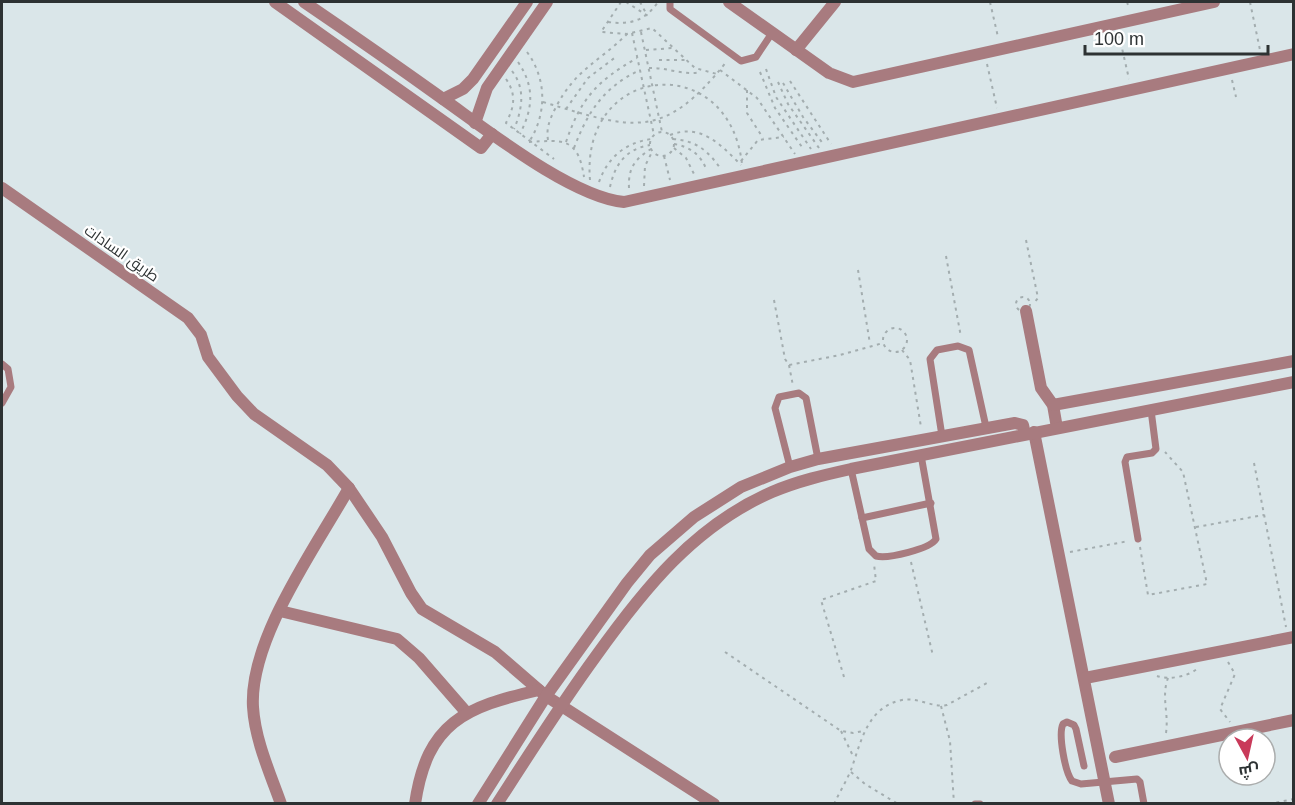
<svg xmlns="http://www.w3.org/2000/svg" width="1295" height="805" font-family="Helvetica,Cairo,sans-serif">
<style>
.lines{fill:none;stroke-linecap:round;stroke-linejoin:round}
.path{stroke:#a3adaf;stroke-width:2;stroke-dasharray:3 4.5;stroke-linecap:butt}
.lane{stroke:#a87b7f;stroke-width:7}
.street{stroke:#a87b7f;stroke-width:12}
.labels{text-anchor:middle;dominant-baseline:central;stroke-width:4.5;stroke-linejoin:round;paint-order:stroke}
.street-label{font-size:15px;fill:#2d3233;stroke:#fff}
</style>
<rect width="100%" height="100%" fill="#dae6e9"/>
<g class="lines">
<g class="path">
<polyline points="621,2 601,32 627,34 652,28 695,68 717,74"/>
<polyline points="626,2 648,16"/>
<polyline points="640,2 647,15"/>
<polyline points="990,2 998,37"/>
<polyline points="1127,2 1129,8"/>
<polyline points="1250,2 1260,50"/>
<path d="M608 22C630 25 645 21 658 2"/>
<polyline points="641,32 662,132"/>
<polyline points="632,33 654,135"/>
<polyline points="1119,35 1129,79"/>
<polyline points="646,50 673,48"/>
<path d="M527 52C547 79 547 114 529 142"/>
<polyline points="659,60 686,60"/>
<path d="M518 62C535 87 533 108 520 134"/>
<polyline points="987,64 997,108"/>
<path d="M649 68C666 67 684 76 701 72"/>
<polyline points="766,69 776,97 811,149"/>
<polyline points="720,70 757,98 795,154"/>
<path d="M512 71C526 89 522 110 514 129"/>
<polyline points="760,72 775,108 804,150"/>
<path d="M506 79C517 95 514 108 506 123L554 159"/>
<polyline points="1232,80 1236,97"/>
<polyline points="790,81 831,144"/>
<polyline points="778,82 788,104 819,148"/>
<polyline points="783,83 803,117 824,145"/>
<polyline points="747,90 747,113 763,138"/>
<path d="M543 102C633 129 663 142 727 61"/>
<polyline points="566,109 588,78 617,56"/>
<circle cx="662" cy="144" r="12"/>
<path d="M670 135C701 123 720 144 741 165"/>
<path d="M673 139C697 141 707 150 721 169"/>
<path d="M548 140C546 128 550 119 555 109 575 69 598 63 627 34"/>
<path d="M529 142C563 140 578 137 584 177"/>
<path d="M566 142C581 98 597 81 637 58"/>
<path d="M674 144C691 147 701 155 707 171"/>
<path d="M574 148C588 111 604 87 640 70"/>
<polyline points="674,148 686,158 695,176"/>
<polyline points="664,156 670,180"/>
<polyline points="741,161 758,140 784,137"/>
<path d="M590 180C580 63 729 49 742 164"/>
<path d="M599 182C608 157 625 143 651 139"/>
<polyline points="644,186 645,166 652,152"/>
<path d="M610 187C615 164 626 149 650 145"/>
<path d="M629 188C628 168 635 159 651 149"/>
<polyline points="1026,240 1038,298 1034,303"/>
<polyline points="946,256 961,337"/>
<polyline points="858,270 870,344"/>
<circle cx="1023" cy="304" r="7"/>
<polyline points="774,300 785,359 789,365 840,355 883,343"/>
<circle cx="895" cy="340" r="12"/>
<polyline points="902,350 910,360 921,427"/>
<polyline points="789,365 793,386"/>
<polyline points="1254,463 1286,627"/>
<polyline points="1196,527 1264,515"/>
<polyline points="1140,547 1148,595 1207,584 1183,472 1165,452"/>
<polyline points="1070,552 1129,541"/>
<polyline points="911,562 933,656"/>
<polyline points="725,652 841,731 853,733 864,731"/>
<polyline points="1228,662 1235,674 1220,709 1230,722"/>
<path d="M1157 676C1168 680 1187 677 1197 669"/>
<polyline points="844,677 821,600 876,581 874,564"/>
<polyline points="941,706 950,741 954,804"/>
<polyline points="841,731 854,758"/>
<path d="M1166 733C1169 713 1161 697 1168 678"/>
<polyline points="851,772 865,784 898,804"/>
<path d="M834 804C839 793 846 782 851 770 861 742 867 707 902 700 919 697 932 708 947 705L987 683"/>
<polyline points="1269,804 1294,799"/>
</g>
<g class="lane">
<polyline points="670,2 670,9 674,12 741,61 756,57 772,33"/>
<polyline points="2,364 8,369 11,387 2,403"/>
<polyline points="942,436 930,359 937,350 958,346 969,350 986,427"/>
<polyline points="790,467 775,408 779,397 799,393 806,398 818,459"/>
<path d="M851 469 869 549 876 556C888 559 930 549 936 539L921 455"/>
<polyline points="862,518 931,503"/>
<polyline points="1138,539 1125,462 1127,457 1152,453 1156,449 1151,410"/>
<path d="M1084 766 1076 729 1074 725 1067 722 1063 724C1058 734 1065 772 1072 781L1081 784 1137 779 1140 782 1144 804"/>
<polyline points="975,804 980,804"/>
</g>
<g class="street">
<polyline points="275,2 481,148 492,134"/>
<path d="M304 2C351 34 397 66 443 99 487 130 572 197 624 202L1294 54"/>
<polyline points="729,2 829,73 853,82 1214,2"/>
<polyline points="796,50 835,2"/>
<polyline points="443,99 463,89 473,79 527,2"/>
<polyline points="475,123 487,88 547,2"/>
<polyline points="2,188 188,318 201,335 208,357 237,396 254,414 327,465 349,488 382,537 411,593 422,609 495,652 546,696 714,804"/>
<polyline points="1026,311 1041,388 1053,405 1057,428"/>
<polyline points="1053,405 1294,361"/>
<polyline points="1034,432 1109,804"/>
<polyline points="280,611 397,639 419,658 466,712"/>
<polyline points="1085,678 1294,637"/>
<polyline points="1115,757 1294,720"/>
<path d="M281 804C270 773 255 740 253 707 249 639 316 547 349 488"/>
<path d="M415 804C427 722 465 707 539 690"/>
<polyline points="478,804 546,696 627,583 650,555 694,517 741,487 790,467 818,459 1015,423 1023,425 1025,434"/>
<path d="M497 804C529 754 561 704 596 656 644 589 694 526 772 492 798 481 824 475 851 469L1294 382"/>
</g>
</g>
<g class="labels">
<g class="street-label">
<text transform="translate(122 253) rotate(35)">طريق السادات</text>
</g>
</g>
<rect width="1295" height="805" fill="none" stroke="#2d3233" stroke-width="6"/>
<g transform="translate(1247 757) rotate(172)"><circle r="28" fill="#ffffff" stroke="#abadad" stroke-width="1.5"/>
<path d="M0-4.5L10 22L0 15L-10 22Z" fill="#c93a5a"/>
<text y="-9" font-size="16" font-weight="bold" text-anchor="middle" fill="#2d3233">ش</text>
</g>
<path d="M1085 45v9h183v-9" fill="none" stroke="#2d3233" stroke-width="3"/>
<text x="1094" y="45" font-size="18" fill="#2d3233" stroke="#ffffff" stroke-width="4.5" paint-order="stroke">100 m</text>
</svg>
